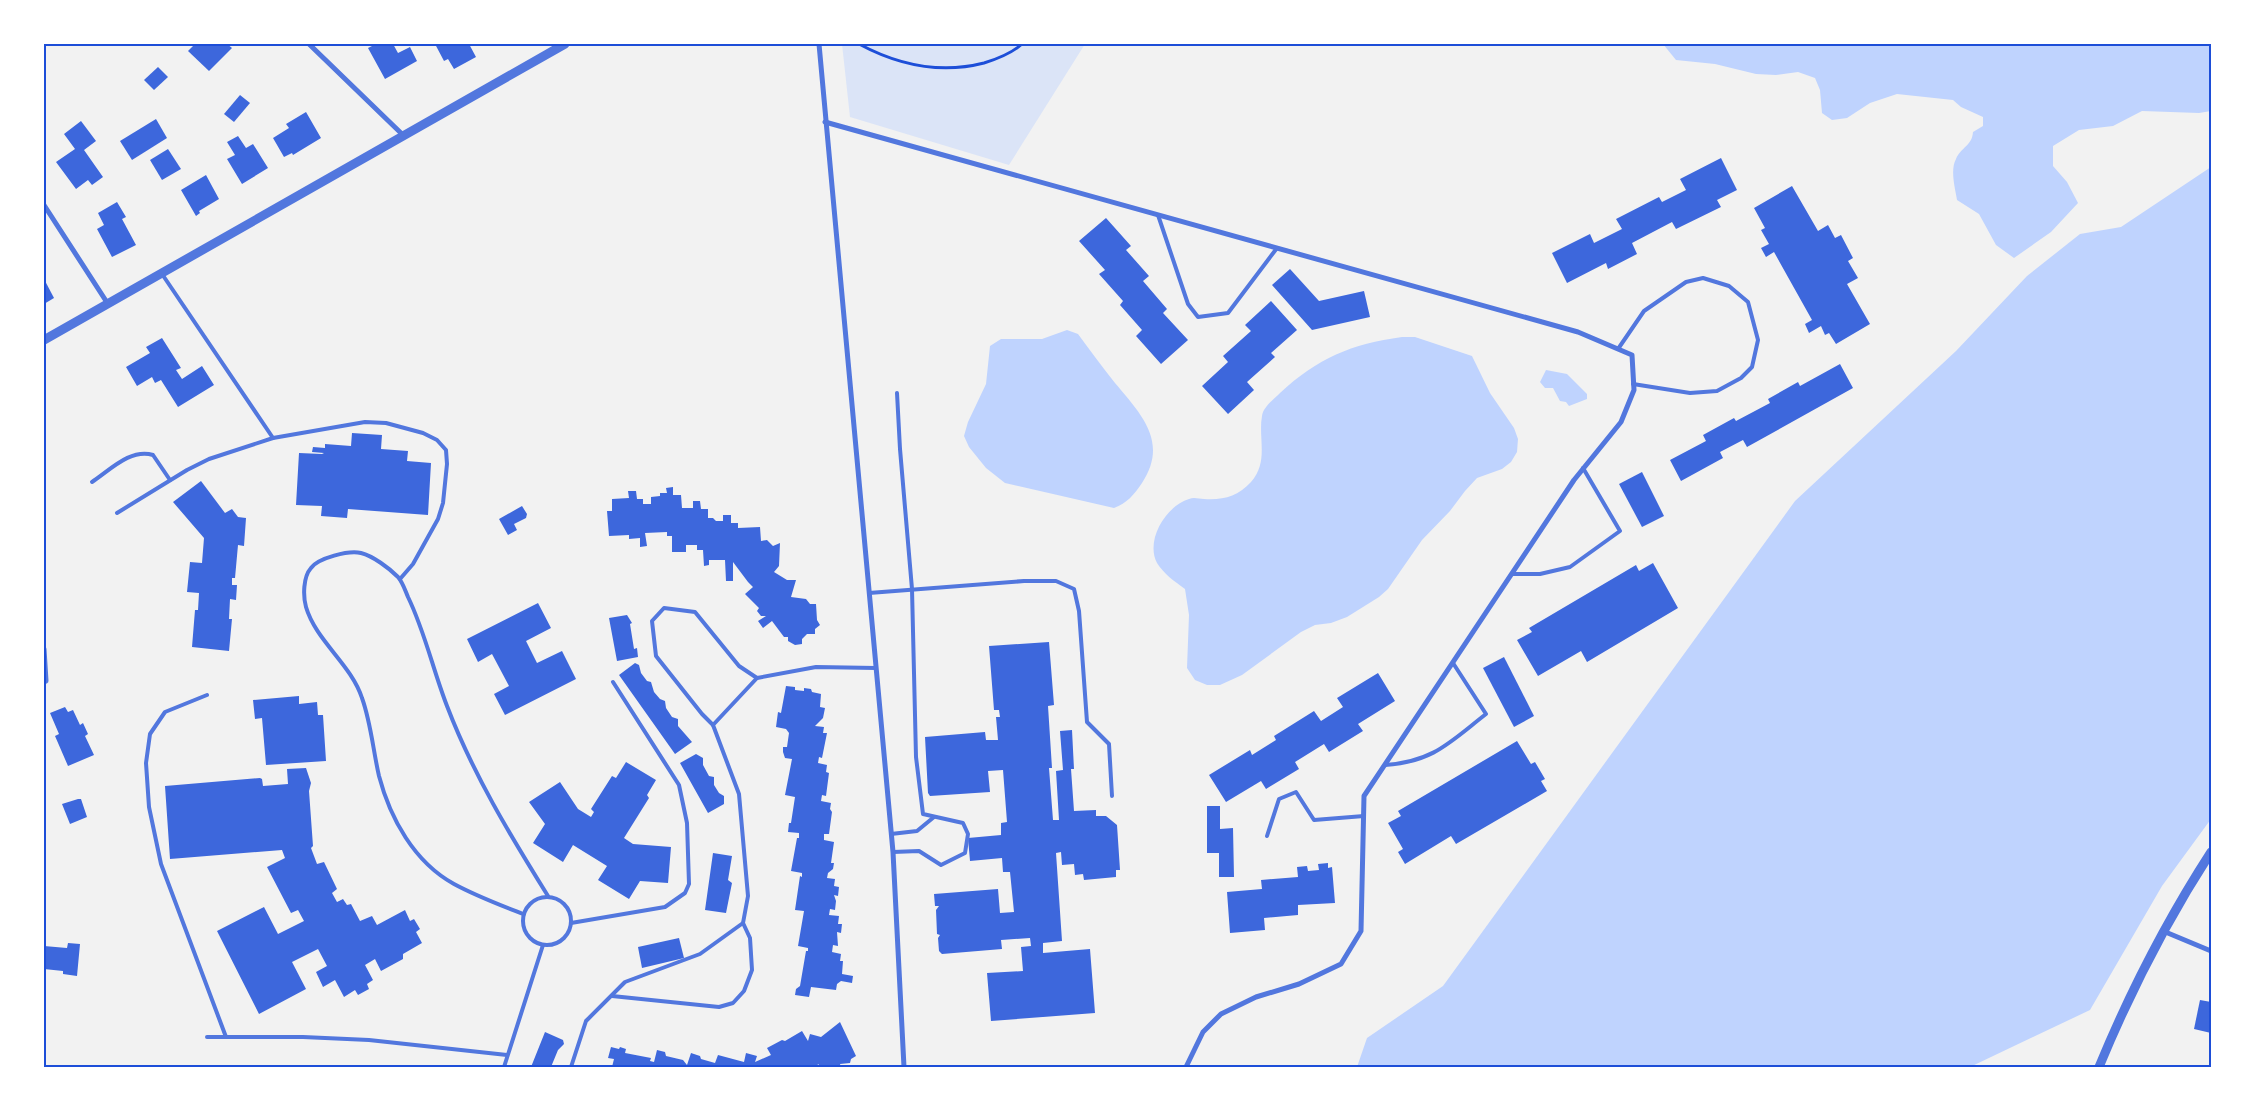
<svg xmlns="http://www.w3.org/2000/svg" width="2255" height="1111" font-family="'Exo 2',sans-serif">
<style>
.green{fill:#dbe4f7}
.water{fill:#bfd3fe}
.building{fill:#3d67dc}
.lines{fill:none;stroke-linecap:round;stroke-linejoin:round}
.path{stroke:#1d4ed8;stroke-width:3}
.service{stroke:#5277de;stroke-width:4}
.minor{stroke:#5277de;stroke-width:5}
.tertiary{stroke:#5277de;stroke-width:9}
.neatline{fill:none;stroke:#1d4ed8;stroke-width:2}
</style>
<rect width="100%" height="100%" fill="#f2f2f2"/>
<polygon class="green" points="842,44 1085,44 1009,165 850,117"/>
<g class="water">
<path d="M1663 44H2211V111L2199 113 2142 111 2113 126 2079 130 2053 146V166L2067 182 2078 203 2051 232 2014 258 1996 245 1979 214 1957 200C1955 188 1950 170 1956 159 1961 147 1972 146 1973 132L1983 126V117L1961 107 1953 100 1897 94 1870 103 1847 118 1832 120 1822 113 1820 90 1815 78 1798 72 1776 75 1756 74 1715 64 1676 60Z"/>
<polygon points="2211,167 2211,819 2162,886 2090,1010 1970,1067 1357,1067 1367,1038 1443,986 1795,501 1956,351 2027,276 2080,234 2121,227"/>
<path d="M1067 330 1078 334C1090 350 1102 367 1115 383 1141 414 1169 442 1142 483 1134 495 1127 503 1114 508L1005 483 986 468 969 447 964 436 968 422 986 384 990 346 1001 339H1042Z"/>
<path d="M1402 337H1415L1472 356 1490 393 1514 428 1518 439 1517 452 1511 462 1502 469 1477 478 1465 491 1450 511 1422 540 1388 589 1379 597 1347 617 1331 623 1315 625 1301 632 1242 675 1220 685H1207L1195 680 1187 668 1189 615 1185 589C1174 581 1164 574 1157 563 1145 540 1166 506 1189 499 1194 497 1199 499 1204 499 1224 500 1237 497 1251 482 1269 462 1258 438 1262 416 1263 407 1274 399 1280 393 1318 358 1351 344 1402 337Z"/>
<polygon points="1546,370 1567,374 1587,394 1587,399 1569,406 1566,402 1560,401 1553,388 1545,388 1540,382"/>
</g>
<g class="building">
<polygon points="195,44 227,44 232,48 209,71 188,51"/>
<polygon points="376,44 393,44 398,53 410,47 417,61 385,79 368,48"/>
<polygon points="435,44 469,44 476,57 454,69 448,59 444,61"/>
<polygon points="158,67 168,77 154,90 144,80"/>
<polygon points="240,95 250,103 234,122 224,114"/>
<polygon points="306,112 321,138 293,155 292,153 284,157 273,138 289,128 286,124"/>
<polygon points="156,119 167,138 132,160 120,141"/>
<polygon points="81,121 96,141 84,150 103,177 92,185 88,180 76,189 56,162 75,149 64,134"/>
<polygon points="238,136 246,148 253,144 268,168 242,184 227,159 235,155 227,142"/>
<polygon points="168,149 181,169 162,180 150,160"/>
<polygon points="1721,158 1737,190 1717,200 1721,207 1676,229 1672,222 1632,243 1637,254 1608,269 1606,263 1567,283 1552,253 1590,234 1594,243 1622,229 1616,219 1659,197 1662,202 1686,190 1680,179"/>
<polygon points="206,175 219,199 199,211 200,213 196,216 181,190"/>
<polygon points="1792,186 1818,231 1828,225 1835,238 1841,235 1853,258 1848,261 1858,278 1847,284 1870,324 1836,344 1829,333 1825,335 1821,326 1809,333 1805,324 1812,320 1774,252 1766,257 1761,248 1769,244 1761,230 1765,228 1754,208"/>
<polygon points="117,202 126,217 122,219 136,245 112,257 97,229 104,225 98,213"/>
<polygon points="1106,218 1131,246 1126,250 1149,276 1143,281 1167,309 1163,313 1188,340 1161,364 1136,336 1142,330 1120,305 1123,301 1099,274 1105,270 1079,241"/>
<polygon points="1290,269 1319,301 1364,291 1370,317 1312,330 1272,285"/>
<polygon points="44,279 54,298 44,304"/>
<polygon points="1271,301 1297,330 1271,353 1275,357 1247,382 1254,390 1228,414 1202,386 1228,362 1223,356 1251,331 1245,325"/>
<polygon points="162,338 181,368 176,370 182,379 202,366 214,385 178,407 161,380 155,383 152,377 137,386 126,367 150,353 146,347"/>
<polygon points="1840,364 1853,388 1747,447 1743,440 1720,452 1723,458 1681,481 1670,460 1706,441 1703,435 1734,418 1736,421 1770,403 1768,399 1798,382 1800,386"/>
<polygon points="352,433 382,435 381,449 408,451 407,461 431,463 428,515 348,509 347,518 321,516 322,506 296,505 299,453 322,454 324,453 312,452 313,447 325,448 325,444 351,446"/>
<polygon points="1642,472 1664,516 1642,527 1619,484"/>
<polygon points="201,481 225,513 232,509 238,517 246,518 244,546 238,545 235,578 232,578 232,585 237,585 236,600 230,599 229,619 232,619 229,651 192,647 195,610 198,610 199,593 187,592 190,562 202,563 204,538 173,502"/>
<polygon points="673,487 673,495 681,495 682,508 693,508 693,501 700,501 701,509 708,509 708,518 713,518 716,521 723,521 723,515 731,515 731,523 738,523 738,528 760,527 761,541 767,540 773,546 780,543 779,566 774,572 787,580 796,580 791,597 806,599 810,604 816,604 817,620 820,625 815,629 815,634 807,634 802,639 802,644 795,645 788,641 788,637 784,637 772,621 763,628 758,621 766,616 761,616 757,611 759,608 745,594 753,587 748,582 733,562 733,581 726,581 725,560 709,560 709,565 704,566 703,550 697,550 697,545 686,545 686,552 672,552 672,536 667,536 667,532 645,533 647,546 640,547 640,538 629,539 629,535 609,536 607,511 612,511 612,499 629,498 628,491 636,491 637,499 643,499 643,504 651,504 651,497 660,496 660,493 667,493 666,488"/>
<polygon points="522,506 527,514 526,518 514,524 517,530 508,535 499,519"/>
<polygon points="1653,563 1678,608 1587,662 1581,651 1538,676 1517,640 1532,632 1529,628 1636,565 1639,571"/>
<polygon points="538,603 551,628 526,641 537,663 562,651 576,679 505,715 494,694 509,686 492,654 478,662 467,639"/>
<polygon points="627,615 632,623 630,624 634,649 637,648 638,657 617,661 609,618"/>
<polygon points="1049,642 1054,705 1048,706 1052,768 1049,768 1053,820 1059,820 1056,771 1063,770 1060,731 1072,730 1074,769 1071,769 1074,811 1096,810 1096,816 1106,816 1117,825 1120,870 1116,870 1116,877 1084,880 1083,874 1075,875 1074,864 1062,865 1061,852 1056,853 1062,941 1043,943 1043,953 1090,949 1095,1013 991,1021 987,973 1023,971 1021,947 1031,946 1030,938 1001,940 1002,949 942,954 939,951 938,938 940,935 937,934 936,910 939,906 935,906 934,894 998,889 1000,913 1014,912 1010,872 1003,872 1002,858 970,861 968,838 1001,835 1001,823 1007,822 1003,770 988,771 990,792 930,796 928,793 925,737 985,732 986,740 998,740 996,717 1000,717 999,710 994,710 989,646"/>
<polygon points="1504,657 1534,716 1514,727 1483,668"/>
<polygon points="635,663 639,665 641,673 647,681 651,682 654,692 660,699 665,701 666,708 672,717 678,719 678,726 692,742 675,754 619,675"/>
<polygon points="1378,673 1395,701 1358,724 1363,731 1329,752 1324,744 1295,762 1299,769 1266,789 1261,781 1226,802 1209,775 1250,750 1252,755 1276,740 1274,736 1314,711 1321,721 1343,707 1337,698"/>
<polygon points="786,686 795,687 795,690 804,691 804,688 811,689 812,692 821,694 820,707 825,708 823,718 815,726 824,727 823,733 827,733 822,758 819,757 818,763 827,765 826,772 829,773 826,796 822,795 821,801 831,803 830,809 832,812 829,834 824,834 824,840 834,842 831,863 834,863 833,869 828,873 827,878 835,879 834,886 839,887 838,896 834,895 836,901 835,910 830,909 829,915 839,916 838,924 842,924 841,933 837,932 838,946 833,945 832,952 841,954 840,961 843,961 842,974 853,976 852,983 841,981 837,984 836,990 811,987 809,997 795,995 796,989 800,986 806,951 808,951 808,948 798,946 804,911 795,910 800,876 802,877 802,873 791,871 797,838 799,838 799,833 788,832 789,823 791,823 795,797 785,795 792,759 785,758 783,752 783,747 787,747 789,733 786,729 776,727 778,712 781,713"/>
<polygon points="299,696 299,704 317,702 318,715 323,715 326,761 266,765 262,718 255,719 253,700"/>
<polygon points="65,707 68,712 73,710 80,725 83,723 88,734 85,736 94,755 68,766 55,736 59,734 50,713"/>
<polygon points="1517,741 1531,764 1535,762 1545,779 1541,781 1547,791 1456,844 1451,836 1405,864 1398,852 1403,849 1388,823 1401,816 1398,811"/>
<polygon points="696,754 703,758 703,765 709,776 714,777 714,785 719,793 724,796 724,804 708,813 680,763"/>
<polygon points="626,762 656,780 647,795 649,798 624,838 633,844 671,847 668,883 640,881 629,899 598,880 607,866 573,845 563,862 533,843 545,824 529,802 560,782 578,809 591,817 594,812 591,809 612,776 616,778"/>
<polygon points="306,768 311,783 309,791 313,846 311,848 317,864 324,862 337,889 332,893 337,902 343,899 347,905 351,904 360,921 372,916 377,925 405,910 410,921 414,919 420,929 416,932 422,943 403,954 403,959 381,971 375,959 365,965 373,980 367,984 369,989 358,995 355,990 344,997 335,980 323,987 316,972 327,966 318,949 292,962 306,989 259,1014 217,931 264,907 278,934 304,921 298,910 291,913 267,867 285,858 282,850 170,859 165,786 260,778 262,779 263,786 288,784 287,769"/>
<polygon points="78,799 81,799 87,817 70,824 62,804"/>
<polygon points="1207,806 1220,806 1220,829 1233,828 1234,877 1219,877 1219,853 1207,853"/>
<polygon points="713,853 732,856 728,880 732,883 726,913 705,910"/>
<polygon points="1328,863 1328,868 1332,867 1335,903 1298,905 1298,915 1264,918 1265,930 1230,933 1227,892 1262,889 1261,880 1298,877 1297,867 1307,866 1308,871 1319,870 1318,864"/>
<polygon points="679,938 684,958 642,968 638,947"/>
<polygon points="68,943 80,944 77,976 63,974 63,971 44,969 44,946 67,948"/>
<polygon points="2200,1000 2211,1002 2211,1033 2194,1029"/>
<polygon points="840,1022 856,1056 851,1059 850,1063 840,1064 841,1067 821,1067 818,1064 817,1067 612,1067 614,1059 608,1058 611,1047 619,1049 620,1047 626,1049 625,1053 651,1058 650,1061 654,1062 657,1050 665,1052 666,1056 683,1060 687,1065 691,1053 700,1056 701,1059 715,1063 718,1055 744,1062 746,1053 757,1056 755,1062 771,1055 767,1048 782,1040 785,1041 802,1031 808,1041 810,1034 821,1037"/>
<polygon points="545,1032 563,1040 564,1044 558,1050 551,1067 531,1067"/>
</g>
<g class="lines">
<path class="path" d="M859 44C898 65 941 74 984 63 997 59 1012 53 1022 44"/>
<g class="service">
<polyline points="1158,215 1188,304 1198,317 1228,313 1277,248"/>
<polyline points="162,274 273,438"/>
<polyline points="1618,349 1644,311 1686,282 1703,278 1729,286 1748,302 1758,340 1752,367 1741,378 1717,391 1690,393 1633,384"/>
<path d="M92 482C110 470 131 448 153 455L170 480"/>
<polyline points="117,513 187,470 209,459 273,438 365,422 386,423 423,433 437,440 446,450 447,464 443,503 438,519 413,564 400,579"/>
<polyline points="1512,574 1540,574 1570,567 1620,531 1583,468"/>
<polyline points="869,593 1024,581 1056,581 1074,589 1079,611 1087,722 1109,744 1112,796"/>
<polyline points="207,695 165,712 150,734 146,763 149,807 161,864 226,1037"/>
<polyline points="713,725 702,714 656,656 652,621 664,608 695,612 739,666 757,678"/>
<path d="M1385 765C1433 762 1450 742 1486 714L1453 663"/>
<polyline points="891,834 917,831 934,817"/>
<polyline points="1267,836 1279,799 1296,792 1314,820 1364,816"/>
<polyline points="893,852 919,851 941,865 965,853 968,834 963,823 923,814 916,757 912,589 900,449 897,393"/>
<circle cx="547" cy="921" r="24"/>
<path d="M523 914C500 905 476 896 454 884 414 862 390 818 379 776 373 750 371 723 362 698 351 664 316 641 306 607 303 596 303 577 311 568 318 558 349 550 361 553 373 556 389 568 398 577 403 583 405 590 408 597 425 632 433 670 447 706 473 774 510 835 548 896"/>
<polyline points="571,923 665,907 685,893 689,884 687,823 679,785 613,682"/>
<polyline points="612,996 719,1007 733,1003 744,991 752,970 750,938 743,923"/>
<polyline points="207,1037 303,1037 369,1040 507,1055"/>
<polyline points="504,1067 543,945"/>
<polyline points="571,1067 586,1021 625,982 700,954 743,923 748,896 739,794 713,725 757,678 816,667 876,668"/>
</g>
<g class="minor">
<polyline points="309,44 404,136"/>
<polyline points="819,44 893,852 904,1067"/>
<polyline points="825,122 1578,332 1632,355 1634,390 1621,422 1574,480 1364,796 1361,931 1341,964 1299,984 1256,997 1221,1014 1203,1032 1186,1067"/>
<polyline points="44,205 108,304"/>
<polyline points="44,649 46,681 44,682"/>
<polyline points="2163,931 2211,951"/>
</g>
<g class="tertiary">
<polyline points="44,340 565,44"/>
<path d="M2099 1067C2130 992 2167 920 2211 852"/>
</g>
</g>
<rect width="2255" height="1111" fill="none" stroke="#ffffff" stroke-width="90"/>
<rect x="45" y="45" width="2165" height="1021" class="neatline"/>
</svg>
